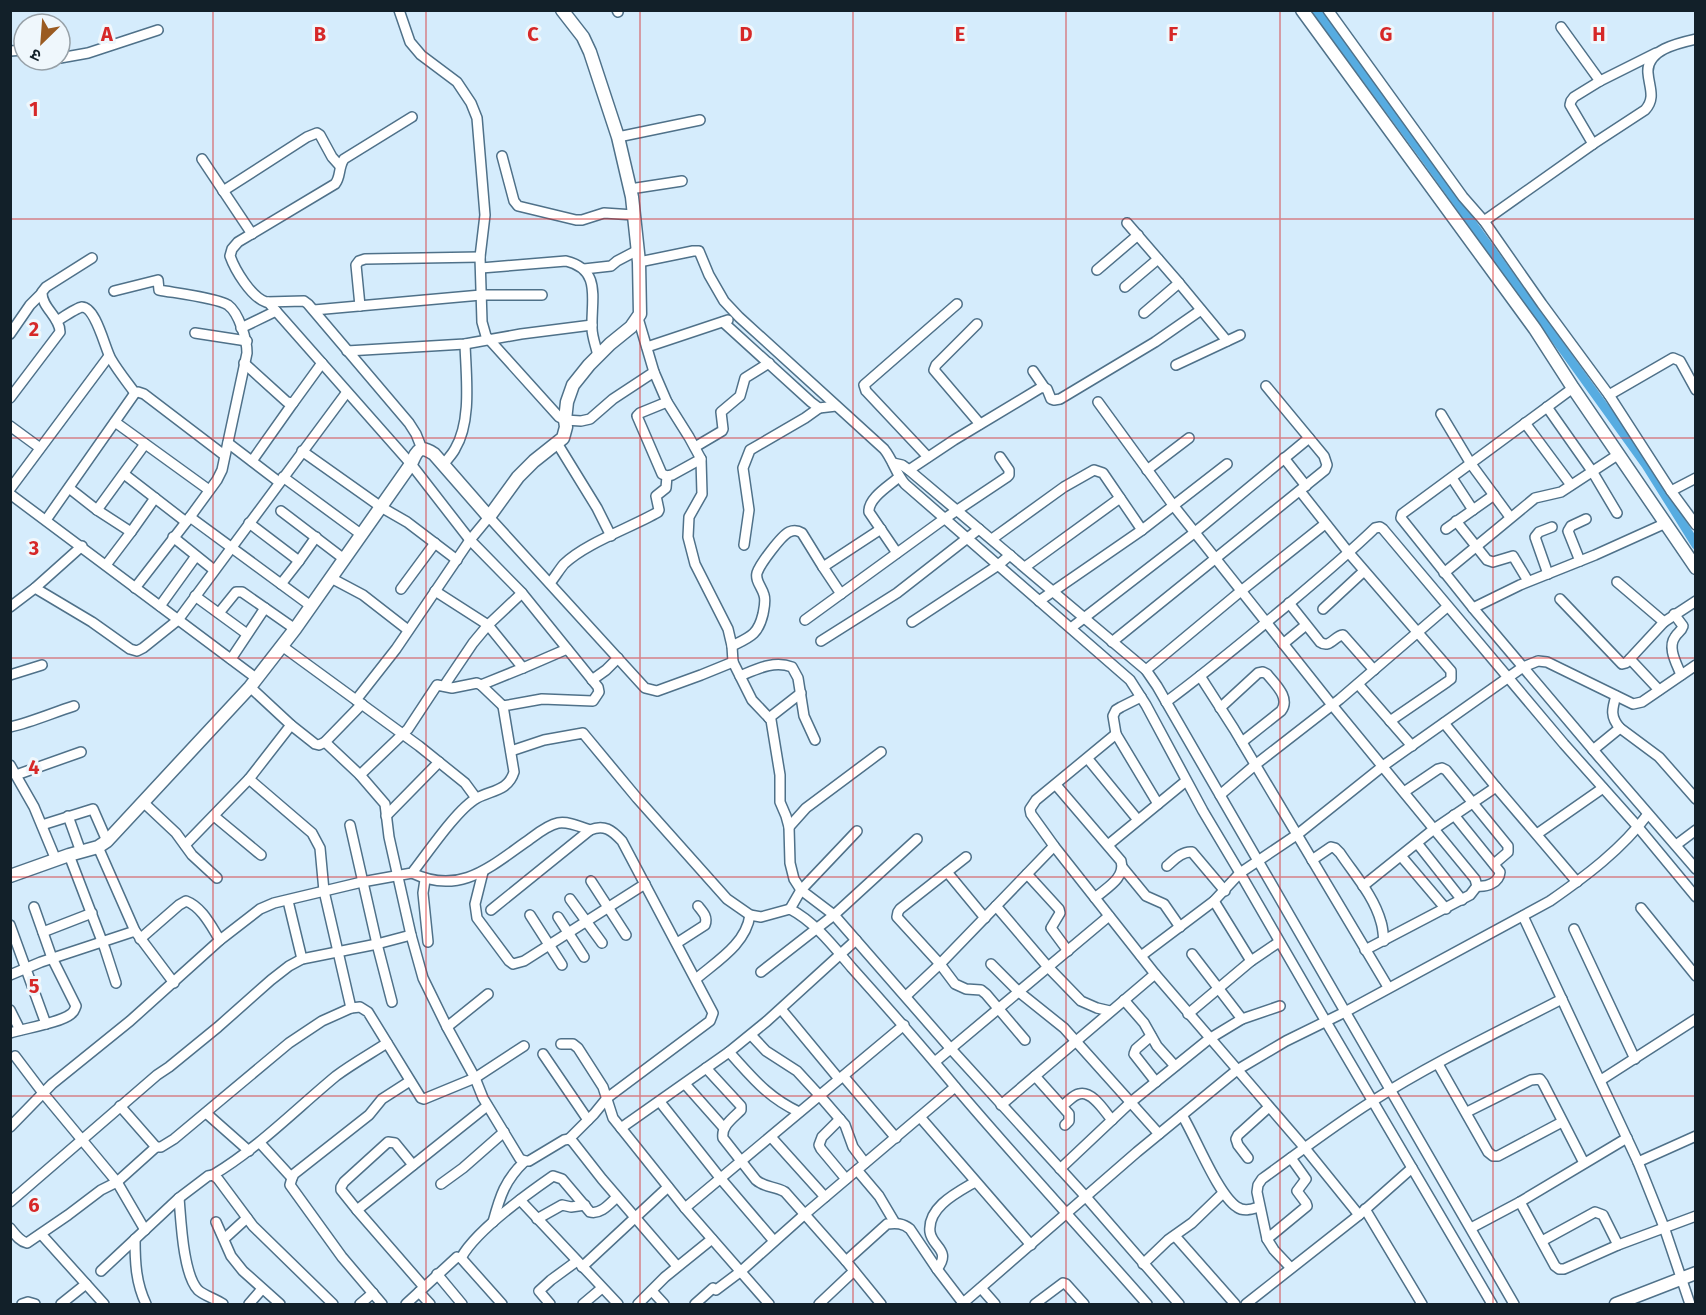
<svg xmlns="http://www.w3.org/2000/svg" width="1706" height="1315" font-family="'Fira Sans','Noto Sans Devanagari',sans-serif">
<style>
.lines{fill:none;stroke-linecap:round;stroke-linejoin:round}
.canal{stroke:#57ace1;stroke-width:9}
.minor-casing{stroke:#4f7189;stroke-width:12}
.tertiary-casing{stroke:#4f7189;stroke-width:15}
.minor{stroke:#fff;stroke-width:9}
.tertiary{stroke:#fff;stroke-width:12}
.grid{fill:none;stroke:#d62828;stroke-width:1.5;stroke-opacity:0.55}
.grid-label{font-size:20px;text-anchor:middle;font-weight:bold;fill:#d62828;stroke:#eff7fc;stroke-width:6;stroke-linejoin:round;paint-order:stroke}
</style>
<rect width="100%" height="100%" fill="#d5ecfc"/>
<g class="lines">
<polyline class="canal" points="1316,10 1423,155 1646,465 1696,545"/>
<g class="minor-casing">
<g id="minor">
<polyline points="399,10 410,42 421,55 457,82 471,103 477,118 485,215 480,257 482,322 486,336 559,417 565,420 581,421 590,419 613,399 654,372"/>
<polyline points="617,10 618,12"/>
<polyline points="1328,10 1463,197 1484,221 1542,304 1609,395 1671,491 1696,525"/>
<polyline points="1561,27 1600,81"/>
<polyline points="10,51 24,50"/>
<polyline points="60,58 88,53 158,30"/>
<path d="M412 117 344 159C338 168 341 177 335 184L238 242 232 249 230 256C235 270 251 297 266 302L304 301 308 304 409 423 416 434 422 449"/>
<polyline points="618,137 700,120"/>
<polyline points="1593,144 1570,105 1571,101 1574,97 1600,81 1656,53"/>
<polyline points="502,156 514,201 518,206 576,220 582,220 604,213 634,215"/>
<polyline points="202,159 252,234"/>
<polyline points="630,189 682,181"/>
<polyline points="223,191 307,137 317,133 320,135 332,157 340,166"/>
<path d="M1484 221 1593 144 1645 110C1656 98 1649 87 1648 73 1646 50 1678 43 1696 39"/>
<polyline points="1127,223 1179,283 1227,341"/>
<path d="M639 262 693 251H699L709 275 724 301 739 317 884 449C893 460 896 474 905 484L1130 680 1146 705 1203 811 1240 873 1325 1020 1492 1304"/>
<path d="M481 268 566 261C602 270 591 299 592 328 592 337 596 346 598 356"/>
<polyline points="584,269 611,266 617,261 638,250"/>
<polyline points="1097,270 1138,235"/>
<polyline points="1125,287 1158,259"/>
<path d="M114 291 158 280 159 290C175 293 217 298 228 305 239 313 247 340 247 353L222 470 217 480 190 517 135 588"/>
<polyline points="268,302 411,464 470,540 522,593 598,687 599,692 593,701 542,699 503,706 481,685 477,683 452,688 437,685 408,729 360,775"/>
<polyline points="360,306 356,265 359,261 365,259 480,257"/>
<polyline points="314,310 481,295 542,295"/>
<polyline points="1144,313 1179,283"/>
<path d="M57 321C62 318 76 308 82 307 96 307 105 349 111 359 118 371 127 382 135 393"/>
<polyline points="723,322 811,402 819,408 836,406"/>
<polyline points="977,324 936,365 934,370 980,424"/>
<polyline points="241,328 276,311"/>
<polyline points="195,333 247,341"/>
<polyline points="10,334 30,305 41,294"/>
<polyline points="647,347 728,320"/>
<polyline points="347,351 465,344 521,334 592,325"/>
<polyline points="244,363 287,402 293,403 322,363"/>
<polyline points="1176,365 1240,335"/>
<polyline points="1033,371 1044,387"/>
<polyline points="1573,388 1402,514 1401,518 1473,608 1600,758 1696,869"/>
<polyline points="1609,395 1673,358 1680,361 1696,390"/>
<path d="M10 398 60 332C60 317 41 307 42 292L46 287 92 258"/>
<polyline points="667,402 640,413 637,416 662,474 667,476 672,475 701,459"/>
<polyline points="1098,402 1173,505 1332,705 1475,879 1477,886 1470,895 1365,950"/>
<polyline points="1547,407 1592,471 1617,513"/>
<polyline points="1441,414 1471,464 1510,517"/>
<polyline points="115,422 209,490"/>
<polyline points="1525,423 1571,485"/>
<polyline points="10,426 40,448"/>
<polyline points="228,443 279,482"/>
<polyline points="557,443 597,508 611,536"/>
<polyline points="695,447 722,431 723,429 721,412 740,396 745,378 769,363"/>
<polyline points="302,451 381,507 407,522 457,560"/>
<polyline points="928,457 866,391 864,385 957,304"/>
<polyline points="1284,458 1306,486"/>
<polyline points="252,461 293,403"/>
<polyline points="893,463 902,465 909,470 1146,670 1157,686 1514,1304"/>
<path d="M444 464C447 459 452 455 455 449 472 421 466 376 465 344"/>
<polyline points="909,470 954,440 1042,387 1047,389 1051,399 1054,400 1060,399 1155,342 1201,310"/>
<polyline points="1147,470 1189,438"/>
<polyline points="124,474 186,522"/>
<polyline points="283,477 362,535"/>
<polyline points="1452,478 1473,510"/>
<polyline points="69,488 97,510 131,532 155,498"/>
<polyline points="10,489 109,356"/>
<polyline points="1300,491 1349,553 1451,671 1451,679 1447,682 1390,721"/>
<polyline points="1671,491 1696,478"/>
<polyline points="10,494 256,678"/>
<polyline points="97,510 145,444"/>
<polyline points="281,511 344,559"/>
<polyline points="190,517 311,606"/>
<polyline points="46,520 135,393 138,392 144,394 224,455"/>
<polyline points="1456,521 1487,560 1493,562 1513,556 1528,581"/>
<polyline points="249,523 299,561 316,537"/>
<polyline points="1446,529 1494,495"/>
<polyline points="173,537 214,570"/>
<polyline points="992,539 1064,487 1094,470 1103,473 1142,530"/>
<polyline points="744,545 749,510 743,468 750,450 805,418 819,408"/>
<path d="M897 553 869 512C868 498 889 486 899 477"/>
<polyline points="1580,561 1568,531 1571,526 1586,519"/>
<polyline points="106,565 131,532"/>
<polyline points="823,567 881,529"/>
<polyline points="1025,567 1120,498"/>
<polyline points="1444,573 1535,498 1561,492 1619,454"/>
<polyline points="1548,574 1535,537 1539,532 1552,527"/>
<polyline points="331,578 363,595 408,630"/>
<polyline points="1617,582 1664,622"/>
<path d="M550 583C555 577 559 570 564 564 586 543 630 528 658 512L659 510 656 496 666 488 667 476"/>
<polyline points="281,584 299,561"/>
<polyline points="35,588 92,622 130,649 137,651 143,648 178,620 347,392"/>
<polyline points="401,589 435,543"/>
<polyline points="435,591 488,625 523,668 481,685"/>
<polyline points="195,596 247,634"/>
<polyline points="1560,599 1622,664 1626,663 1664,622 1696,601"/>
<polyline points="1039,601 1142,530 1227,464"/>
<path d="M1289 603 1320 642C1330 649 1334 636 1343 635L1374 670"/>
<polyline points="160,606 196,556"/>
<polyline points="10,607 35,588 82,546"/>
<polyline points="1473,608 1520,585 1595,555 1666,523"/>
<polyline points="1323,609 1364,571"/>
<polyline points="219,613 236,592 242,592 295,629"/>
<path d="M1674 614 1683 626C1681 632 1678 632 1675 637 1667 648 1677 664 1681 675"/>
<polyline points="805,620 944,519 1007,477 1009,475 1009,470 1000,457"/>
<polyline points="912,622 997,566 1010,555"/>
<polyline points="1071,628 1194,533 1309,438"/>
<polyline points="821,641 897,593 979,529"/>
<polyline points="1112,642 1325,470 1327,465 1324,456 1266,386"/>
<polyline points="1283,644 1306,625"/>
<polyline points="282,646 419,746 465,783 476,798"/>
<path d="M732 646C750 637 758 635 763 614 764 608 766 601 764 595 762 587 755 581 757 573 760 564 781 536 789 532 794 530 797 530 802 533L823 567 841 594"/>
<polyline points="231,659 265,608"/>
<polyline points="1630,659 1659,690"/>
<polyline points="733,662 752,700 771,720 780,775 780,802 786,816 789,827 790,863 794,879 801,890 834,915 951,1049 1086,1197 1179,1304"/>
<polyline points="523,668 567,649"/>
<polyline points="1146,670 1241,591 1325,524"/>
<polyline points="10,675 42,665"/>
<path d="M740 676C757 669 774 660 792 667L798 678 804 716 815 740"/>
<polyline points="1200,676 1234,729 1388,987"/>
<polyline points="592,680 606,670 618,658"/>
<polyline points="1358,684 1412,746"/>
<polyline points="444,686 473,643 488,625 522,593"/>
<polyline points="250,687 291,725 315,744 319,745 325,742 362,704"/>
<path d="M1616 696C1612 709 1610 717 1620 728L1659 757 1696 799"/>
<polyline points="1141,697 1121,707 1116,710 1113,716 1116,734 1036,800 1030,809 1031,814 1054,846 1155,974 1304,1147 1359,1215"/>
<polyline points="356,700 396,649 470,540 489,517 645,688 657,691 701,675 733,662 732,646 728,629 695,564 688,537 689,517 702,494 701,459 689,437 667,402 654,372 638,318"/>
<path d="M1166 702C1207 672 1246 639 1285 607 1316 581 1346 556 1375 528L1380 527 1383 529 1564 744 1638 827 1696 897"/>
<path d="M1220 708 1258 673 1263 672 1267 674C1275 684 1291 698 1281 711L1242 742"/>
<polyline points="769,718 801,693"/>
<polyline points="1444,723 1496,787 1577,882"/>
<path d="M10 727C32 722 52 713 74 706"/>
<polyline points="1116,734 1158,804"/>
<polyline points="325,742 360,775 385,804 389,837 411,935 423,978 447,1027 475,1078 483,1098 520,1159 525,1161 529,1161 564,1140 569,1139 573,1142 602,1179 677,1266"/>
<polyline points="1593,750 1620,728"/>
<path d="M511 751 544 740 583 733 637 798 727 899 750 915 761 917 790 909C815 922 834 947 852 968 888 1008 923 1048 957 1089 1019 1162 1084 1232 1147 1304"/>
<polyline points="1088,759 1138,820"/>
<polyline points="10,765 34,807 56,860"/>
<polyline points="16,775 81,752"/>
<polyline points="249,779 312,833 320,848 324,891 351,1008"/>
<path d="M1056 785 1121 861C1126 878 1106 888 1095 898"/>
<polyline points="1404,792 1438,769 1442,768 1446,770 1508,846 1508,852 1494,864"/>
<polyline points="1220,795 1255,765 1340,699 1447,607"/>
<polyline points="143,802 176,833 192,855 217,878"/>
<path d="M1454 815 1500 872C1499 883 1487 887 1477 886"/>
<polyline points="68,816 81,852"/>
<polyline points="214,816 261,855"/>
<polyline points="386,816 439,762"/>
<polyline points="42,825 93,809 107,841"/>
<polyline points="350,825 377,944 392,1002"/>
<polyline points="789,827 806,808 881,752"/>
<polyline points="1537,834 1603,788"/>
<polyline points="1417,843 1462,900"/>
<polyline points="185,845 249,779 291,725"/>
<polyline points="1108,845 1186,781"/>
<polyline points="1676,845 1696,830"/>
<polyline points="98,847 135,931 174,983"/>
<polyline points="69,855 105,949 116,983"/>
<polyline points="1401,856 1446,909"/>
<polyline points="966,857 900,909 898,912 897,917 940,964 955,984 966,989 981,990 986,994 1025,1040"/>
<path d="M1312 860 1331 847 1335 848 1340 853C1354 874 1374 896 1381 922 1383 928 1383 934 1384 941"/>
<path d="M1167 866C1174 860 1182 851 1192 852L1225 891"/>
<polyline points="1123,868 1146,896 1164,904 1180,927"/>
<polyline points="483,872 475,904 477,918 509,961 513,964 524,961 645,884"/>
<polyline points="947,872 985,918"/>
<path d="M412 873C461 896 491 866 530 839 538 833 548 825 558 823 568 821 581 827 590 830 604 824 612 830 622 841L713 1013 710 1021 607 1098 594 1114 569 1139"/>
<polyline points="1027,874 1059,909 1060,913 1051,928 1068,951"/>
<polyline points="425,880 423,893 428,942"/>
<polyline points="591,881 626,935"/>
<polyline points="1363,886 1434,829 1496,787"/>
<polyline points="570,899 602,943"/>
<polyline points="288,901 302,959"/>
<polyline points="1214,901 1251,961"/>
<polyline points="996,906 1048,967 1081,1001 1097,1008 1110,1011"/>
<polyline points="1641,908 1696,976"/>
<polyline points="790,909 801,890 857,831"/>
<polyline points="491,910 590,830"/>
<polyline points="530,915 562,965"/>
<polyline points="1523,916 1638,1162 1664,1227 1690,1304"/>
<polyline points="558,917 584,957"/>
<polyline points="10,925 46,1024"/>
<polyline points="1574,929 1635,1059"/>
<polyline points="43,932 92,913"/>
<path d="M140 939 179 905 186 901C202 907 211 926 220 940"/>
<path d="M677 943 705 925C708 917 703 912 698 906"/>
<polyline points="1192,954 1242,1019"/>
<polyline points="1141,956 1214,901 1240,873 1298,834 1383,766 1523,667 1538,661 1547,662 1633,704 1642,702 1696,665"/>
<polyline points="991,964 1019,992 1064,1028 1159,1134"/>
<polyline points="761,972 834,915 917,839"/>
<polyline points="10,975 41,962 135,931"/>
<path d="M696 979C717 961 746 944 750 915"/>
<polyline points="906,996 940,964 1054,846"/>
<polyline points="1124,1000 1144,1023 1157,1046 1175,1066"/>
<polyline points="781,1009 839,1079"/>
<polyline points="10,1010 20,1030"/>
<polyline points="1188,1014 1251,961 1279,942"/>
<polyline points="447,1027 488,994"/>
<path d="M10 1033C26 1028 60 1023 71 1014 75 1011 74 1010 76 1006L52 958 34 907"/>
<polyline points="751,1035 766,1051 797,1071 820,1096 845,1125 853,1147 865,1163"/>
<polyline points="1151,1036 1136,1049 1134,1054 1156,1082"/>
<polyline points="561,1044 573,1044 578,1048 603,1087 613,1118 685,1208 769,1304"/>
<path d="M729 1052C753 1078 767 1097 799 1112"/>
<polyline points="543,1054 588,1120"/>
<polyline points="15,1056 43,1093 117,1182 145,1230"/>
<polyline points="936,1061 1109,916"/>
<polyline points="1438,1064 1488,1152 1493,1156 1498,1156 1562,1122"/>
<path d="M706 1068 741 1106V1110C733 1118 721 1126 723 1138L756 1180C765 1188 775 1186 785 1192L846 1261 881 1304"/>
<polyline points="1035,1076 1069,1114 1069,1121 1065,1125"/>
<polyline points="844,1077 896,1138"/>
<polyline points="1601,1080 1696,1019"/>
<polyline points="685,1084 724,1128"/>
<polyline points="660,1102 721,1179 774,1241"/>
<polyline points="1001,1105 1155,974"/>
<path d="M1063 1105C1068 1102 1073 1095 1079 1094 1092 1090 1105 1112 1112 1120"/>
<polyline points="120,1106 156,1147 161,1147 174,1139 289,1043 322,1021 351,1008 360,1007 368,1012 421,1098 424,1099 475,1078 524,1046"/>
<polyline points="1467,1112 1531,1080 1540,1079 1543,1083 1584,1163"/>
<polyline points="206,1113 249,1151"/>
<path d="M1182 1115C1195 1136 1218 1195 1237 1207 1244 1212 1252 1209 1259 1207"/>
<polyline points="920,1117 1031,1245"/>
<polyline points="840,1119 822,1137 819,1145 821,1149 846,1179"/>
<path d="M10 1127 52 1084 130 1021 220 940 260 909 274 903 362 882 412 873C427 854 457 809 477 798 492 790 508 791 514 772L503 706"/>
<polyline points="621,1128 729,1052 767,1021 856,940"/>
<polyline points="771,1137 825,1197"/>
<polyline points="260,1143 292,1178"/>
<polyline points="1248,1158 1238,1145 1236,1139 1238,1135 1269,1107"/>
<polyline points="1638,1162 1696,1136"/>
<polyline points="413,1165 395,1143 388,1142 344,1182 341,1187 341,1190 357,1210 424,1287"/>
<polyline points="1060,1169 1131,1102 1209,1039 1242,1019 1280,1006"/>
<polyline points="857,1170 879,1196 895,1223"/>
<path d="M213 1175C258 1148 295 1110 336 1076 352 1064 370 1054 387 1043"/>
<polyline points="441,1184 463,1168 504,1132"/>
<path d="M179 1198C181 1221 183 1274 198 1290 203 1295 216 1299 223 1304"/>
<polyline points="520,1200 618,1304"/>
<polyline points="10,1202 157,1075 169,1067 218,1027 271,980 289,966 302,959 377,944 411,935"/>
<polyline points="1520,1202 1555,1266 1559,1269 1564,1269 1618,1245 1696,1216"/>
<polyline points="685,1208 904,1025"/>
<polyline points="1365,1209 1422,1304"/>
<polyline points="357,1210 487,1106"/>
<polyline points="537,1219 562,1205 571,1207 585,1205"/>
<polyline points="216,1222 231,1256 243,1271 280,1304"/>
<path d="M493 1222C500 1196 505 1180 525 1161"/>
<path d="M10 1228C15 1234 19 1241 27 1243L68 1215 101 1190 117 1182 156 1147"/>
<polyline points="1471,1228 1520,1202 1627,1138"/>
<polyline points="41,1234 104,1304"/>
<polyline points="1175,1236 1235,1304"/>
<path d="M135 1239C135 1263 136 1283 146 1304"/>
<polyline points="224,1239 247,1218"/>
<polyline points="1267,1239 1307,1206 1306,1203 1297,1191 1306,1179 1291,1158"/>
<polyline points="1542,1241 1595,1212 1603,1215 1618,1245"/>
<path d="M461 1258C476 1230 527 1194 553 1176L562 1179 590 1212C601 1215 610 1203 617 1197"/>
<path d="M846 1261 887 1224C896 1223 903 1223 910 1229L937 1269 963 1303"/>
<polyline points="1143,1264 1168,1240 1192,1223 1223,1193"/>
<polyline points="582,1267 668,1187"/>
<path d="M1291 1268 1274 1250 1267 1239 1257 1192 1258 1185 1262 1179C1298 1153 1333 1126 1371 1102 1432 1063 1498 1032 1562 999"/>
<path d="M937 1269C952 1250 932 1247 930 1232 927 1207 958 1192 975 1182"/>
<polyline points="101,1271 179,1198 208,1176 213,1175 218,1179 253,1226 333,1304"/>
<polyline points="437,1274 462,1304"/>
<polyline points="981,1288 995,1304"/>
<polyline points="716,1290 740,1272 805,1214 955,1087"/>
<polyline points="652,1291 664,1304"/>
<polyline points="419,1292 430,1304"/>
<polyline points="22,1304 28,1302 35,1304"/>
<polyline points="61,1304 86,1284"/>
<polyline points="249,1304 262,1289"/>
<polyline points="360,1304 373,1293"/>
<polyline points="382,1304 342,1257 290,1185 292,1178 294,1174 369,1115 382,1099 410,1081"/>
<polyline points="406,1304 457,1257 461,1258 502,1304"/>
<polyline points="550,1304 539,1291 551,1280 577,1261"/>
<polyline points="583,1304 602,1288"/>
<polyline points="638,1304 665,1277 712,1239"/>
<polyline points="695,1304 713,1288"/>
<polyline points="819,1304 854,1271"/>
<path d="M962 1304 1137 1152 1237 1070 1286 1041 1345 1012 1550 901C1586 876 1622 849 1648 814"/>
<polyline points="1035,1304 1063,1283 1066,1284 1084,1304"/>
<polyline points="1246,1304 1359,1215 1412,1168"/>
</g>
</g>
<g class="tertiary-casing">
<g id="tertiary">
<polyline points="1302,10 1535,329 1573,388 1696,568"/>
<path d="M10 876 69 855 98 847 107 841 250 687 295 629 411 464C417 451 419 444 434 454L489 517 518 477 534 461 563 438 566 427 565 420 567 402 573 385 589 365 610 344 631 327 640 314 639 262 632 197 618 137 590 52 583 37 562 10"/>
<polyline points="1616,1304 1696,1273"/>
</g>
</g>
<use href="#minor" class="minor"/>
<use href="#tertiary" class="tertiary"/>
</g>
<path class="grid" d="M213 10V1304M426 10V1304M640 10V1304M853 10V1304M1066 10V1304M1280 10V1304M1493 10V1304M10 219H1696M10 438H1696M10 658H1696M10 877H1696M10 1096H1696"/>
<g class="grid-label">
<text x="107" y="41">A</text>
<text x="320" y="41">B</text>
<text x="533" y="41">C</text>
<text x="746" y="41">D</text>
<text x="960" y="41">E</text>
<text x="1173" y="41">F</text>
<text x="1386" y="41">G</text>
<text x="1599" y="41">H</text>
<text x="34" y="116">1</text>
<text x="34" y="336">2</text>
<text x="34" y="555">3</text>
<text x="34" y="774">4</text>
<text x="34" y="993">5</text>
<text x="34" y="1212">6</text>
</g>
<rect width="1706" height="1315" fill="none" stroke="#122029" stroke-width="24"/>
<g transform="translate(42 42) rotate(205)"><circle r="28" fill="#eff7fc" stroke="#97a1a8" stroke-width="1.5"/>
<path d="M0-4.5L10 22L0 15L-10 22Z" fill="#9a5b22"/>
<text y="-9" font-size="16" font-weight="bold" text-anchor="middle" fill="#122029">उ</text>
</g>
</svg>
